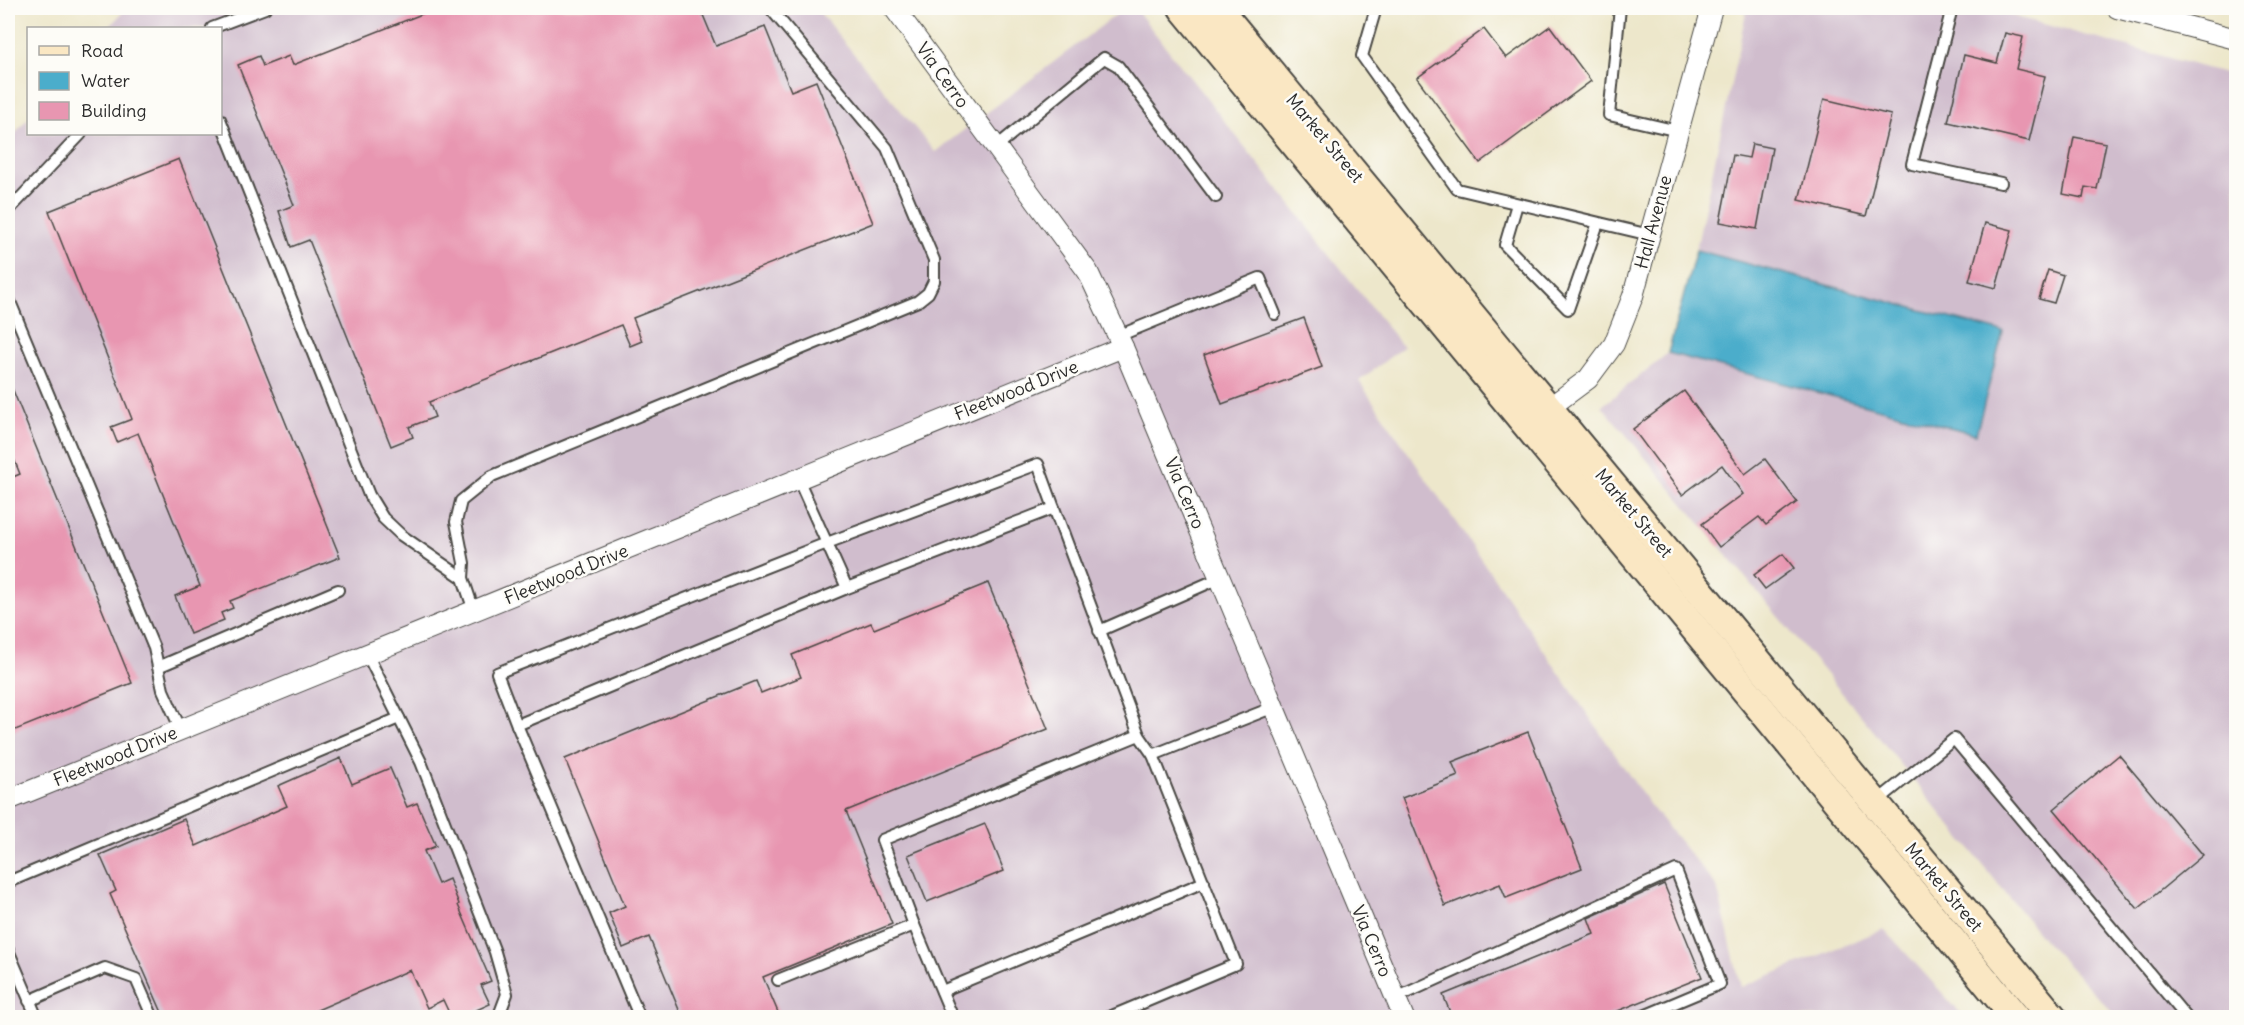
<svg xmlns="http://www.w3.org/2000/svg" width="2244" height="1025" font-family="Delius,sans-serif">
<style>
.industrial{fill:#d0bdcd}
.water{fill:#4badcb;stroke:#3b6c7b;stroke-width:1.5}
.building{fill:#e896b1}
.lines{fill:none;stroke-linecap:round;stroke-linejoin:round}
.service-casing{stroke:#484743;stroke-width:14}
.minor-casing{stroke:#484743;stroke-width:22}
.secondary-casing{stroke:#484743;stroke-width:32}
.service{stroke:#fff;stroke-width:10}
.minor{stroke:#fff;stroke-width:20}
.secondary{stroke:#fae7c3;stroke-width:28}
.labels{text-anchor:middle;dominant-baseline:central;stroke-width:5;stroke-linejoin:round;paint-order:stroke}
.street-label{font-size:18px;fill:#2b2b2b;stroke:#fdfcf7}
</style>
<rect width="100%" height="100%" fill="#fdfcf7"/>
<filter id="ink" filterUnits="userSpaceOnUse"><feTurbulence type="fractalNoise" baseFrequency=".0167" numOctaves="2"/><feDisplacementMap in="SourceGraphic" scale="12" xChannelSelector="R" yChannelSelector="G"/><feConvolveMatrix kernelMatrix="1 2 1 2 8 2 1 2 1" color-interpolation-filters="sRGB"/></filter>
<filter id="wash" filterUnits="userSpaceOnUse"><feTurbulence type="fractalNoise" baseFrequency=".008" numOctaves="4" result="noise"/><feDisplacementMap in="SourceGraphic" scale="24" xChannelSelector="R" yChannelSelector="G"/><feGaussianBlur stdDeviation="1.35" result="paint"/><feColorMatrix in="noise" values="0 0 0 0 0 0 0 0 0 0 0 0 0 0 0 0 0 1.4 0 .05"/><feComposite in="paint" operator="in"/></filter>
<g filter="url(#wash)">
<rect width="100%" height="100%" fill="#ede7cb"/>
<g class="industrial">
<polygon points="127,8 816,8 935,152 1125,8 1135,8 1403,347 1359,381 1649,804 1717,887 1741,987 1884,929 1964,1017 8,1018 8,142 28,118 28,134 220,134 220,28 108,28"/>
<polygon points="1747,8 1983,8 2236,76 2236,1017 2117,1017 2044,940 1872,729 1602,406 1668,353 1976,434 2003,332 1696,250"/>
</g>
<polygon class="water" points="1696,250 2003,332 1976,434 1668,353"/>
<g id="blocks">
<g class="building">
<polygon points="437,8 700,8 716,46 765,27 791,91 816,81 873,223 633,318 642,341 630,346 621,325 429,402 435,417 409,427 413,437 391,446 309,240 291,247 279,211 294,205 238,65 259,56 263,66 289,56 293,65"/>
<polygon points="1550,26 1591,81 1480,163 1417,78 1484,29 1506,58"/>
<polygon points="2005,33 2023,37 2016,69 2045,76 2029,141 1948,122 1964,55 1997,63"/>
<polygon points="1824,99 1891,115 1866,216 1799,200"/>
<polygon points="2074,137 2106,143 2097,189 2085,187 2083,198 2063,194"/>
<polygon points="1752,144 1772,148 1757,229 1720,222 1733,155 1749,158"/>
<polygon points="179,159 340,557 230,601 233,608 221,613 224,620 190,634 175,596 200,586 138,433 117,442 111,427 132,419 49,211"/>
<polygon points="1985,223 2012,230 1996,288 1969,281"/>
<polygon points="2048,270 2063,275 2054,303 2039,299"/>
<polygon points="1304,318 1322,367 1222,404 1204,355"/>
<polygon points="8,378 132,683 8,733 8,479 20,474 8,444"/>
<polygon points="1684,391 1745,474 1765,459 1797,502 1766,525 1759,517 1719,547 1702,524 1743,494 1722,465 1682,495 1633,429"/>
<polygon points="1783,554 1794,568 1765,589 1754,575"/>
<polygon points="988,583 1048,729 846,811 892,924 763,977 780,1017 682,1017 649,937 623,948 609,913 625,906 565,759 756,681 761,693 801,677 792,655 871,623 874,629"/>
<polygon points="1528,732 1582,868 1506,898 1500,884 1445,906 1402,798 1458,776 1452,762"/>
<polygon points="2119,755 2203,855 2138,909 2054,809"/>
<polygon points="341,758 352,784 390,768 407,807 417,803 436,846 424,851 438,884 449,879 459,904 458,905 491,981 481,985 490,1004 461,1017 451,1017 443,1000 427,1008 410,970 301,1017 164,1017 110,894 116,891 100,855 184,819 196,846 287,806 278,786"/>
<polygon points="985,824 1004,871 927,902 908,855"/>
<polygon points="1664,884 1702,977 1603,1017 1452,1017 1443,995 1594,934 1588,918"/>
</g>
</g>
</g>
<g filter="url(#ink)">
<use href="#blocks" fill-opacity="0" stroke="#484743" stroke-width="1.5"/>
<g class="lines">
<g class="service-casing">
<g id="service">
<polyline points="1376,8 1362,56 1457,189 1650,235"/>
<polyline points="1620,8 1609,115 1678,131"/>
<polyline points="1952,8 1912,164 2001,183"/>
<polyline points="212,28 265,8"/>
<polyline points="220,119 369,495 383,518 401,535 463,578"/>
<polyline points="996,147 1104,58 1118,66 1216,197"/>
<polyline points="1517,204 1505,245 1568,309 1598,223"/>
<polyline points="8,211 81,134"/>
<polyline points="8,297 154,648 163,690 181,730"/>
<polyline points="1118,336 1260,278 1275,314"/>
<polyline points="798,479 847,588 1054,508 1038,464 827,543 497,673 517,725 847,588"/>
<polyline points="1054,508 1139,735 1153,755 1274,707"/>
<polyline points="474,611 463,578 464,563 456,522 461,501 492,476 918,301 928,293 934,281 934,260 887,148 770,8"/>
<polyline points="1099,631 1220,578"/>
<polyline points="367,654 421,762 495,952 507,994 498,1018"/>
<polyline points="158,667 338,590"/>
<polyline points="517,725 640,1018"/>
<polyline points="1875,803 1954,739 2187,1018"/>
<polyline points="8,882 399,718"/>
<polyline points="914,925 953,1018"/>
<polyline points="8,950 37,1018"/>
<polyline points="778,980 914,925 882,840 1139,735"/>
<polyline points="942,991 1204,882"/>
<polyline points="1396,998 1676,870 1720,984 1639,1018"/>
<polyline points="29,1001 105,968 136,979 153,1018"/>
<polyline points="1107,1018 1236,964 1153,755"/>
</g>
</g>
<g class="minor-casing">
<g id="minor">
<polyline points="894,8 1088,272 1123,347 1404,1018"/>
<polyline points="2117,8 2236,39"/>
<polyline points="1538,416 1588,379 1614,344 1633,296 1712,8"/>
<polyline points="8,800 1123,347"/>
</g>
</g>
<g class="secondary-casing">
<g id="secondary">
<polyline points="1183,8 2016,1018"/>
<polyline points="1217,8 2053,1018"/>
</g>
</g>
<use href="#service" class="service"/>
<use href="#minor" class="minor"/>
<use href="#secondary" class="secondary"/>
</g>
</g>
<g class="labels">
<g class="street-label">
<text transform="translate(943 75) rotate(54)">Via Cerro</text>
<text transform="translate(1325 138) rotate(50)">Market Street</text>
<text transform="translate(1653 222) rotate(-75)">Hall Avenue</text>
<text transform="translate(1016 390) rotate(-22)">Fleetwood Drive</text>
<text transform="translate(1185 493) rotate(67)">Via Cerro</text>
<text transform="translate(1634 513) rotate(50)">Market Street</text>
<text transform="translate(566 574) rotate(-22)">Fleetwood Drive</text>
<text transform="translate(115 756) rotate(-22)">Fleetwood Drive</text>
<text transform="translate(1944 887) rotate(50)">Market Street</text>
<text transform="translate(1372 941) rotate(67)">Via Cerro</text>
</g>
</g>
<rect width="2244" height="1025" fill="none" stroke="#fdfcf7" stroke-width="30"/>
<rect x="27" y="27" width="195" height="108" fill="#fdfcf7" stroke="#a9a8a5" stroke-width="1.5"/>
<rect x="39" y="46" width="30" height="9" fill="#fae7c3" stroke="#a9a8a5" stroke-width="1.5"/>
<text x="81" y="57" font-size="18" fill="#2b2b2b">Road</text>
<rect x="39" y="72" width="30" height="18" fill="#4badcb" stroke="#a9a8a5" stroke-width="1.5"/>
<text x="81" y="87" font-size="18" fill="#2b2b2b">Water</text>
<rect x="39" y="102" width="30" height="18" fill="#e896b1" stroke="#a9a8a5" stroke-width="1.5"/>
<text x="81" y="117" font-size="18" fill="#2b2b2b">Building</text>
</svg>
